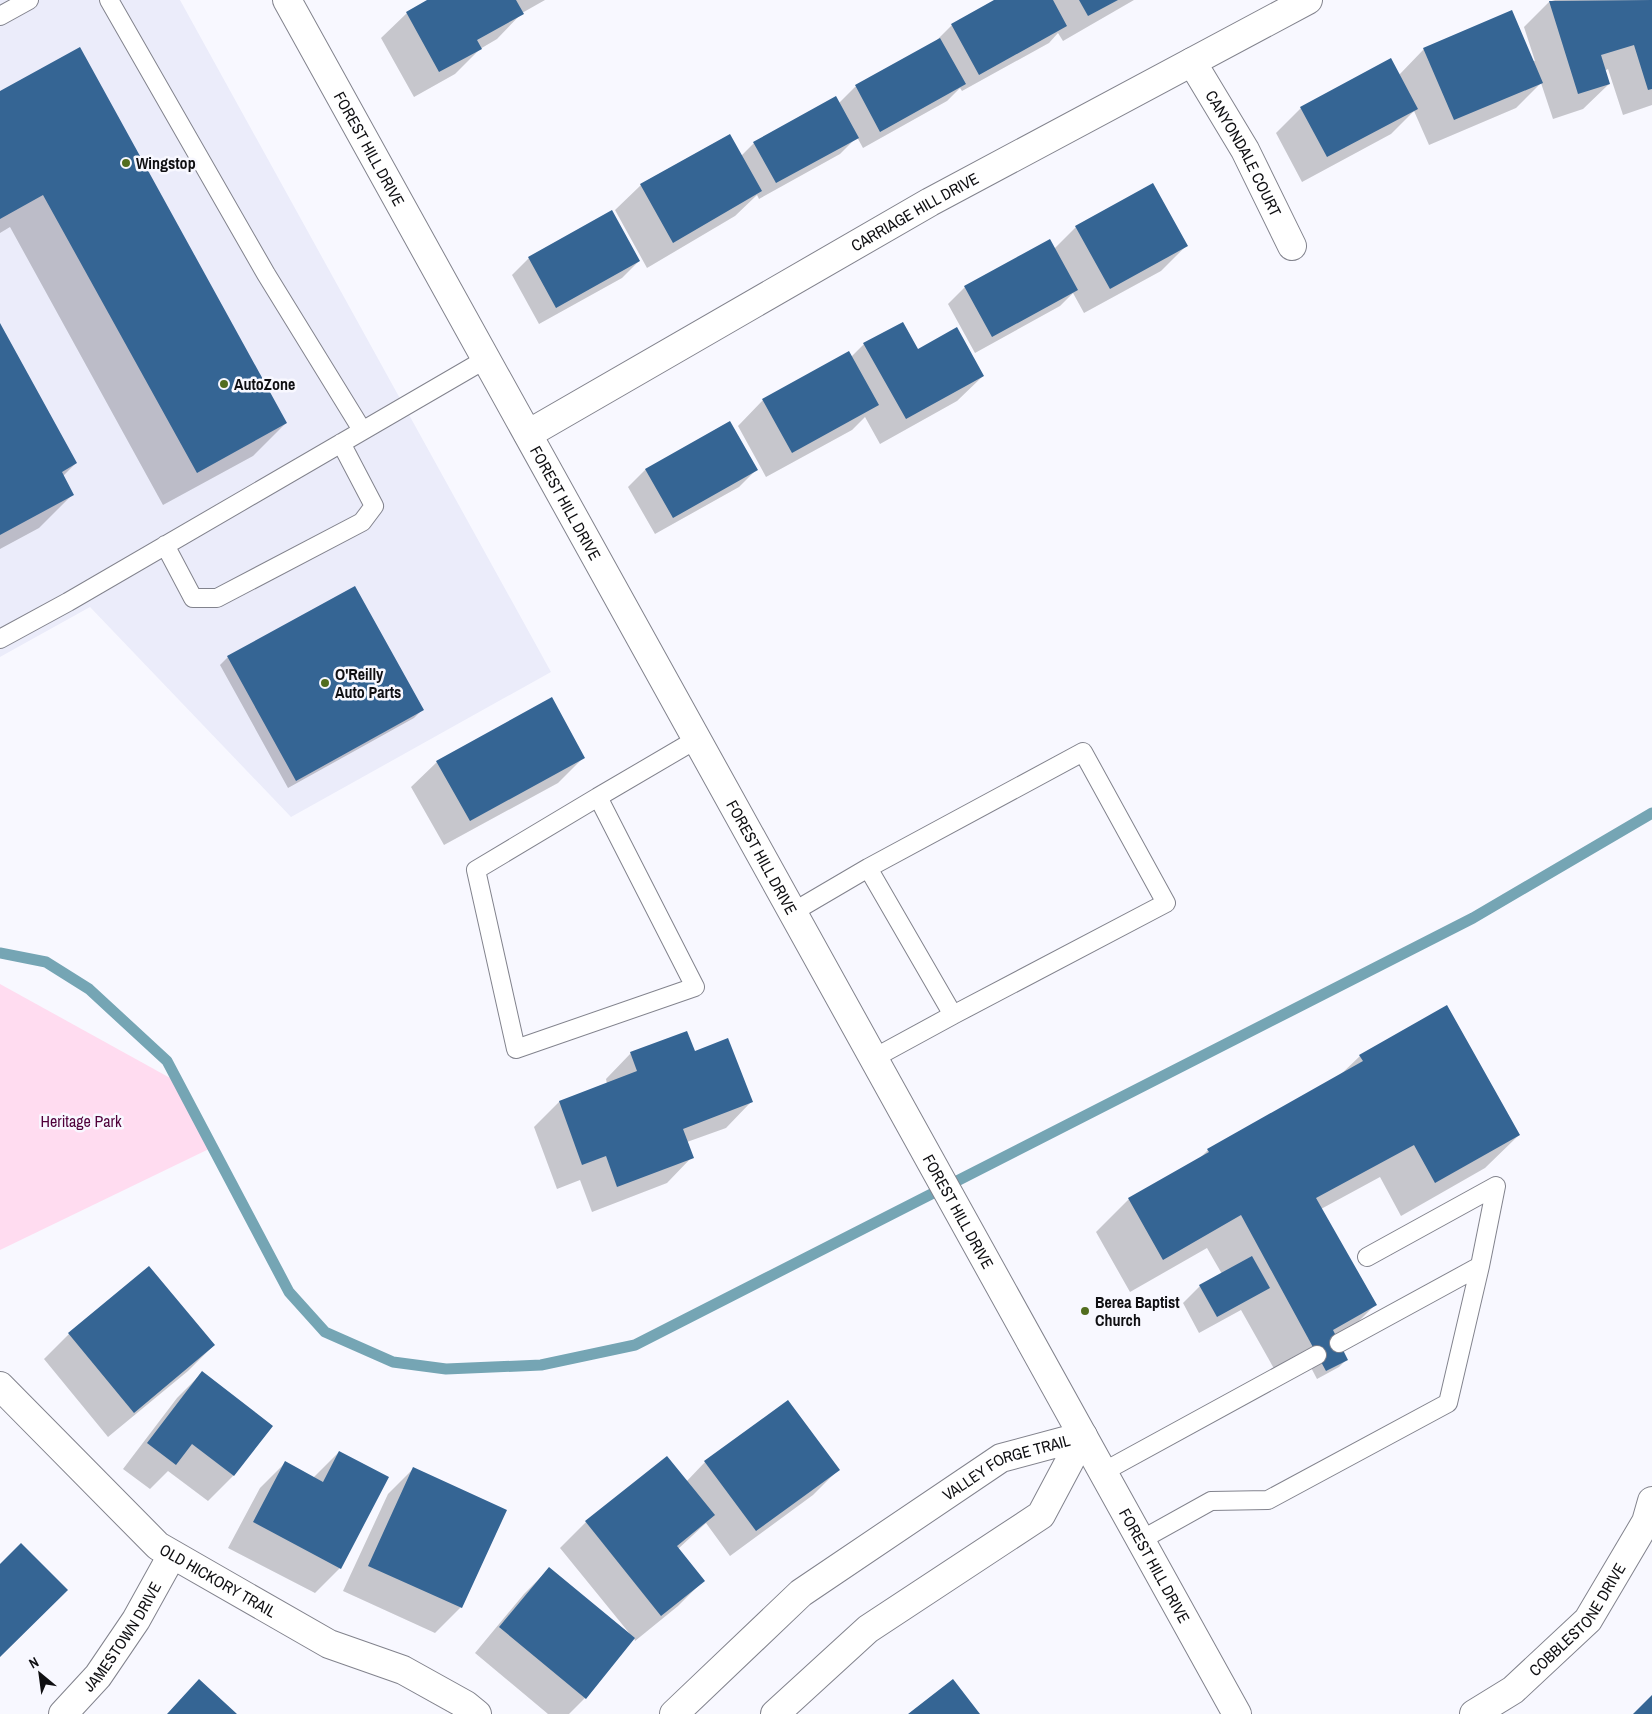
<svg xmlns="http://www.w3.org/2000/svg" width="1652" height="1714" viewBox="0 0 1652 1714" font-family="'Archivo Narrow',sans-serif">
<rect width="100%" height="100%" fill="#f8f8ff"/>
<!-- built -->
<path fill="#ebecfa" d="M0 0H180L551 672 291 817 90 607 0 657Z"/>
<!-- green -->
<path fill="#ffdcf0" d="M0 984 181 1084 211 1148 0 1250Z"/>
<!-- shadow -->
<path fill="#0003" d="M430 0H545L522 13 497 39 480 49 455 74 414 97 381 38 407 13Z
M997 0H1134L1063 41 1058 33 1049 43 962 91 960 88 947 101 863 148 857 137 840 154 759 199 757 195 735 216 647 268 615 210 641 185 741 156 754 143 838 104 855 87 935 42 952 25Z
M1555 0H1652V105L1623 115 1608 69 1604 71 1609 84 1583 109 1553 119 1541 83 1516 108 1429 145 1414 111 1391 134 1302 182 1276 133 1301 108 1399 75 1424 49 1535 61 1524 27 1549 2Z
M0 93 286 423 253 456 163 505 10 227 0 233Z
M612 212 639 261 622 278 539 324 512 275 529 258Z
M1076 227 1186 246 1161 271 1084 313 1073 293 1060 306 975 353 948 304 965 287 1054 249Z
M0 326 76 463 62 477 72 495 39 528 0 549Z
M864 344 917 351 983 376 957 401 880 444 865 417 852 430 766 477 738 426 763 400 851 357Z
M729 422 756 470 739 487 655 534 628 487 645 470Z
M228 657 422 710 414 718 288 788 220 665Z
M584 757 558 783 444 845 411 787 437 762Z
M631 1053H694L751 1102 726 1128 687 1142 692 1157 667 1183 592 1212 580 1180 557 1189 534 1127 559 1102 607 1084 606 1079Z
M1360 1056 1519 1135 1485 1168 1401 1216 1380 1177 1321 1209 1376 1304 1342 1338 1337 1341 1347 1359 1339 1367 1317 1379 1306 1358 1277 1374 1241 1310 1199 1333 1183 1303 1200 1286 1222 1274 1207 1248 1130 1292 1096 1232 1129 1199 1199 1159 1208 1150 1339 1076Z
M149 1268 214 1345 188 1371 108 1437 44 1359 69 1334Z
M202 1373 271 1426 233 1476 208 1501 168 1471 150 1489 123 1469 177 1398Z
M339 1452 340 1568 315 1593 228 1548 260 1488 285 1463 313 1478Z
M667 1458 686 1482 705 1462 838 1470 813 1495 730 1556 706 1523 678 1549 703 1581 678 1606 635 1641 634 1638 585 1698 569 1714H548L475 1653 524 1594 549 1569 630 1634 560 1548 586 1522Z
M413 1469 461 1607 435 1633 343 1591 388 1494Z"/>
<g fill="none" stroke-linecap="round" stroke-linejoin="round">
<!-- stream -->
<path stroke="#75a5b4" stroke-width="11" d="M0 953 46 962 89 989 167 1061 289 1292 325 1332 393 1362 446 1369 541 1365 635 1345 1473 918 1652 813"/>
</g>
<!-- building -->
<path fill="#356594" d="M427 0H516L524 14 477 40 482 49 439 72 406 12Z
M994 0H1053L1067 26 979 75 951 24Z
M1079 0H1118L1088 16Z
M1652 0V89L1648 90 1634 45 1601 55 1610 84 1578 94 1549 1Z
M1512 10 1543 83 1454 120 1423 48Z
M940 38 966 84 880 132 855 85Z
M80 47 287 423 197 473 43 195 0 219V91Z
M1391 58 1418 109 1327 157 1300 107Z
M836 96 859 138 776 183 753 142Z
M730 134 762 191 673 243 640 184Z
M1153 183 1188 246 1110 289 1075 226Z
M612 210 640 261 556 308 528 257Z
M1050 239 1078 290 992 337 964 286Z
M903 322 918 349 957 327 984 376 906 419 863 343Z
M0 323 77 463 62 472 74 495 0 535Z
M849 351 879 405 792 453 762 399Z
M730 421 758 470 673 518 645 469Z
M355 586 424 710 296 781 227 656Z
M552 697 585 758 470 821 436 761Z
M1447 1005 1520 1135 1435 1183 1414 1145 1316 1198 1377 1305 1333 1330 1348 1360 1326 1371 1241 1215 1163 1260 1128 1198 1209 1152 1207 1149 1363 1061 1359 1055Z
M687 1031 695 1051 728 1038 753 1102 683 1129 694 1158 617 1187 606 1156 582 1165 559 1101 637 1071 630 1052Z
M1252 1256 1270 1288 1217 1317 1199 1285Z
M149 1266 215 1345 134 1413 68 1333Z
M202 1371 273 1426 234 1476 192 1444 176 1465 147 1443Z
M788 1400 840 1470 756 1531 704 1461Z
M339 1451 389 1477 341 1569 253 1522 285 1461 323 1482Z
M667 1456 715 1515 677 1546 705 1581 661 1616 585 1521Z
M413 1467 507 1510 462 1608 368 1566Z
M21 1543 68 1590 0 1657V1564Z
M549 1567 635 1638 586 1699 499 1627Z
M199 1679 237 1714H167Z
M953 1679 980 1714H908Z
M1652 1695V1714H1633Z"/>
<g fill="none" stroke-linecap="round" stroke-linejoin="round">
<!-- service casing -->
<g stroke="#82838d" stroke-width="20">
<path id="service" d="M109 0 266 274 362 430
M0 16 29 0
M165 545 193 598H217L362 522 374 506 341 443
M0 639 68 602 486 359
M598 797 476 870 516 1049 695 987 598 797 697 739
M868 868 1083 752 1166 903 953 1015
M793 912 868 868 953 1015 874 1058
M1339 1343 1480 1266
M1103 1472 1317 1355
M1141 1540 1211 1501 1268 1500 1448 1403 1480 1266 1496 1186 1367 1257"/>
</g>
<!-- minor casing -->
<g stroke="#82838d" stroke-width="30">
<g id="minor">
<path id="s1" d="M1192 62 1245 150 1292 246"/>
<path id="s2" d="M528 434 930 202 1308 0"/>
<path id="s3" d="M0 1386 158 1546 329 1644 403 1670 466 1705 477 1714"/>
<path id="s4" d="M63 1714 98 1676 136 1620 172 1555"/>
<path id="s5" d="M1474 1714 1513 1690 1588 1620 1646 1522 1652 1501"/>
</g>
</g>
<!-- tertiary casing -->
<g stroke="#82838d" stroke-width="30">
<g id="tertiary">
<path id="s6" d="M674 1714 801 1593 1001 1458 1083 1436 1041 1515 868 1629 775 1714"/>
</g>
</g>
<!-- secondary casing -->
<g stroke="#82838d" stroke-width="30">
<g id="secondary">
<path id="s7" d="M287 0 1237 1714"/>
</g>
</g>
<!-- service -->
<use href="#service" stroke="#fff" stroke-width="18"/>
<!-- minor -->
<use href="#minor" stroke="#fff" stroke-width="28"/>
<!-- tertiary -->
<use href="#tertiary" stroke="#fff" stroke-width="28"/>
<!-- secondary -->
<use href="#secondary" stroke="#fff" stroke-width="28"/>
</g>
<!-- markers -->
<g fill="#526d1f" stroke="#f8f8ff" stroke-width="2">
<circle cx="126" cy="163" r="5"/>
<circle cx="224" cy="384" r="5"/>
<circle cx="325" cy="683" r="5"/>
<circle cx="1085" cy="1311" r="5"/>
</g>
<g text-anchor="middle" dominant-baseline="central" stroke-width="5" stroke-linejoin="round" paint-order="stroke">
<!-- street labels -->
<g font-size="16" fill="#0f0f12" stroke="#f8f8ff">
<text stroke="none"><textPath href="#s7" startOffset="170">FOREST HILL DRIVE</textPath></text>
<text stroke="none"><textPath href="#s1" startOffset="105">CANYONDALE COURT</textPath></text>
<text stroke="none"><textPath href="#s2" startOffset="446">CARRIAGE HILL DRIVE</textPath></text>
<text stroke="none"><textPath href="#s7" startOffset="575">FOREST HILL DRIVE</textPath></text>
<text stroke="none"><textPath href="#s7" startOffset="980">FOREST HILL DRIVE</textPath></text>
<text stroke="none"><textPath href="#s7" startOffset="1385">FOREST HILL DRIVE</textPath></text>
<text stroke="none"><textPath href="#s6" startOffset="418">VALLEY FORGE TRAIL</textPath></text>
<text stroke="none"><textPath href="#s7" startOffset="1790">FOREST HILL DRIVE</textPath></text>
<text stroke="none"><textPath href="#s3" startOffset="294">OLD HICKORY TRAIL</textPath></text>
<text stroke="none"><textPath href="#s5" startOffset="142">COBBLESTONE DRIVE</textPath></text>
<text stroke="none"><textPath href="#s4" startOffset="98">JAMESTOWN DRIVE</textPath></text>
</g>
<!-- poi labels -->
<g font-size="16" font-weight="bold" fill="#0f0f12" stroke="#f8f8ff" text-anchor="start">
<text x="136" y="163">Wingstop</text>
<text x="234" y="384">AutoZone</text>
<text x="335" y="674">O'Reilly<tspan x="335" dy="18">Auto Parts</tspan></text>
<text x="1095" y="1302">Berea Baptist<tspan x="1095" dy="18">Church</tspan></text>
</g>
<!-- park labels -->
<g font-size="16" fill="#4f003a" stroke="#f8f8ff">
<text x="81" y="1121">Heritage Park</text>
</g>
</g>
<!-- north arrow -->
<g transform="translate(40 1674) rotate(331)" stroke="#f8f8ff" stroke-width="4" paint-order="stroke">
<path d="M0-4L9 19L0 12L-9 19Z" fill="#0f0f12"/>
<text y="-8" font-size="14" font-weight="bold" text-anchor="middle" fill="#0f0f12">N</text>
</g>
</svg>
